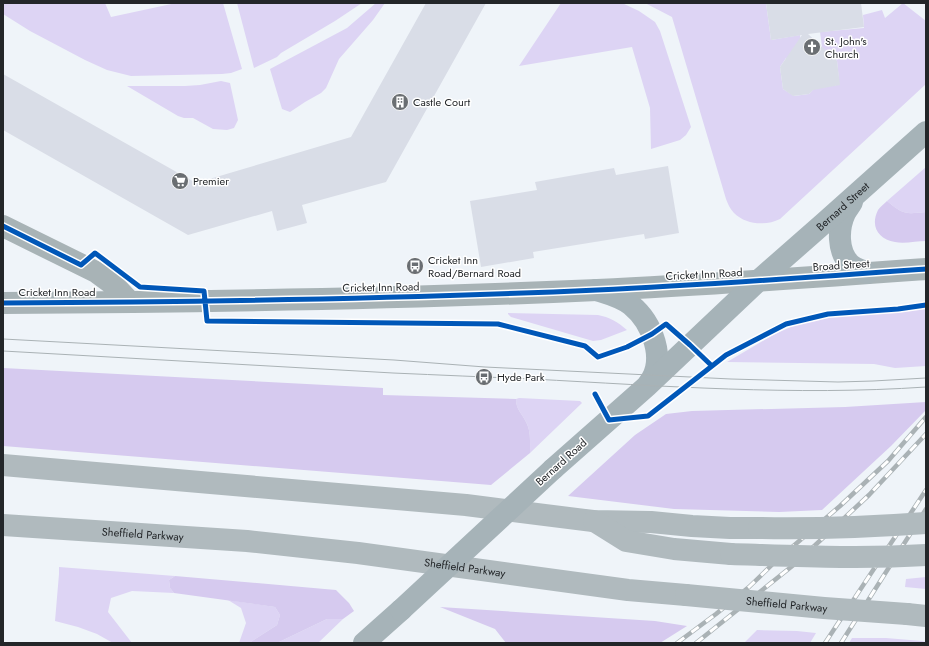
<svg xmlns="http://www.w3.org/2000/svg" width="929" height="646" viewBox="0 0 929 646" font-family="Jost,sans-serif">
<rect width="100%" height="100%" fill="#eff4f9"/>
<!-- green -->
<path fill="#ddd4f4" d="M3 3H105L111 17 176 3H223L242 69 231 73 222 74 131 76 107 70 85 60 30 31 3 14Z
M237 3H362L335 21 281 53 277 57 254 68Z
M376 3H385L373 20 339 59 326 88 321 93 305 102 290 112 282 109 270 69 347 28Z
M561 3H622L639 11 655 22 660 31 691 127 686 135 680 140 651 149 650 108 632 47 519 66Z
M645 3H766L771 40 800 35 803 56 786 58 780 67 783 89 794 96 809 94 816 86H835L839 80 837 61 823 54 820 32 864 28 863 15 882 10 885 18 903 3 926 21V84L780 219C766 226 746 225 734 213 730 209 728 204 726 199L672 17Z
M221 81 230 83 238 120 234 128 227 130 213 129 193 118H184L178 116 127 86H185L200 85Z
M926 167V212C905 214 904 215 887 201Z
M926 309V366L895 368 874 364 727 362 773 335 795 325 812 320 829 317Z
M508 313 598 315C609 317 618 322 627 330L601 340 593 341 511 317 508 314Z
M519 398 580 401 582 403 530 453C530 443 531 431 526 422 522 413 516 410 516 399Z
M59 567 175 576 169 580 170 588 174 593 132 591 111 598 108 612 132 643H113L97 634 78 627 55 621 59 574Z
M926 577V589L905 587 906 579Z
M228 600 275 607 280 615 277 625 249 643H239L246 623 241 608Z
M327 619H343L318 643H277Z
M757 630 797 631 816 633 810 643H744Z
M852 638H886L922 641 926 642V643H849Z"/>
<!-- forest -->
<path fill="#d6caef" d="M887 201C904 215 905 214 926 212V241C917 241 904 244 895 242 878 239 870 226 878 210 880 207 884 204 887 201Z
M3 368 383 388V395L516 399C516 410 522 413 526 422 531 431 530 442 530 453L491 485 3 446Z
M926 402V410L891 446 822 510 779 512 674 509 568 496 635 435 666 414 692 411 845 407Z
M175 576 336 590 349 603 354 611 343 619H327L277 643H249L277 625 280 615 275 607 174 593 170 588 169 580Z
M440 607 655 621 687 626 660 643H506L495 629Z"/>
<!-- building -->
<path fill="#d9dde7" d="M426 3H486L386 182 302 205 307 223 277 231 272 211 188 235 3 130V74L196 183 351 137Z
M766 3H861L864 27 808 34 837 61 840 85 813 90 809 94 793 96 783 89 780 67 802 35 771 40Z
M668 166 679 233 645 239 644 234 533 252 534 258 481 267 470 201 537 190 535 182 586 173 614 168 616 175Z"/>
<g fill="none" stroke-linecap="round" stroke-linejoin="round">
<!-- minor -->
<path stroke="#a8b3b6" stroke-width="22" d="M3 226 96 272 115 286 130 302
M3 303C201 302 399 299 597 290 707 285 816 277 926 269"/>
<!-- major -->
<g stroke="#a6b3b8" stroke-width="22">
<path d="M852 202C850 206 847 209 845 213 838 228 837 251 850 264 854 268 861 270 867 273"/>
<path d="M596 290C609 294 621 297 631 305 652 322 667 360 649 383"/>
<path id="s1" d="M553 469 647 386 758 281 824 223 926 132"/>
<path d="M364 643 401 610"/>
</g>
<!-- highway -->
<g stroke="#b0babe" stroke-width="22">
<path d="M3 465 466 505 593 521 651 522 692 526 730 528H759"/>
<path d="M594 521 626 541 674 549 731 554"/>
<path id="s2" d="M3 525 247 541 358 553 628 590 686 595"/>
<path d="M907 614 926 616"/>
</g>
<!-- tram -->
<path stroke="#aab2b5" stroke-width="1" d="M3 339 394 360 485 367 731 379 838 382 873 381 926 378
M3 351C133 358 263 366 393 373 439 375 485 377 532 379 663 386 794 396 926 387"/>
<!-- rail casing -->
<g stroke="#aab2b5" stroke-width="4.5">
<path id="rail" d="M677 643 716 614 749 587 777 560 840 506 888 461 926 417
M696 643 796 563 869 495 926 434
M825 643 926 490
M841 643 926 509"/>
</g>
<!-- rail -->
<use href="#rail" stroke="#fff" stroke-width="3" stroke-dasharray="9" stroke-linecap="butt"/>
<!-- major-bridge -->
<path stroke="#a6b3b8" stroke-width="22" d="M401 610 553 469"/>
<!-- highway-bridge -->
<g stroke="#b0babe" stroke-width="22">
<path d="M759 528C815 529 870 527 926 523"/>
<path d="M731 554C796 556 861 559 926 555"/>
<path id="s3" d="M686 595 824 608 907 614"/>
</g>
<!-- cycleway casing -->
<g stroke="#fff" stroke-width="8">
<path id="cycleway" d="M3 226 81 265 95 253 140 287 204 291 207 321 498 324 585 346 598 357 627 347 652 334 666 324 690 345 712 366 726 355 786 324 828 314 898 309 926 305
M3 303C201 302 399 299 597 290 707 285 816 277 926 269
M595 394 609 420 648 416 712 366"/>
</g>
<!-- cycleway -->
<use href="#cycleway" stroke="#0057b8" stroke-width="5"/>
</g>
<!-- icons -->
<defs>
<g id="church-disc" transform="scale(0.9)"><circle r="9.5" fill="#6a6e72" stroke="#fff"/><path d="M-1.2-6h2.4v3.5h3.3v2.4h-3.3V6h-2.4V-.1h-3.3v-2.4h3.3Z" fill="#fff"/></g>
<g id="building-disc" transform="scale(0.9)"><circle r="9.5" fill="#6a6e72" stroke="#fff"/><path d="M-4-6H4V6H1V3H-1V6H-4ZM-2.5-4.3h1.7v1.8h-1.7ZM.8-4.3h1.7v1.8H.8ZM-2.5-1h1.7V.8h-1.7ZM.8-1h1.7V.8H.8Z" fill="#fff"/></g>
<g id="supermarket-disc" transform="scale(0.9)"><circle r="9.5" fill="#6a6e72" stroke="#fff"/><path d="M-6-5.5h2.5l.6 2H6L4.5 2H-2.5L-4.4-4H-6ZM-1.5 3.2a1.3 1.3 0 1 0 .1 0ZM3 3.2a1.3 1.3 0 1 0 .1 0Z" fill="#fff"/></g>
<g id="bus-disc" transform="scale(0.9)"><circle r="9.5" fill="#6a6e72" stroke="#fff"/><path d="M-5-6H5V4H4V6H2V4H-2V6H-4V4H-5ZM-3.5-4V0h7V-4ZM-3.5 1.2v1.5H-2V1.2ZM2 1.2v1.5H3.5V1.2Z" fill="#fff"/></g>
</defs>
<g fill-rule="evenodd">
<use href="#church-disc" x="812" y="47"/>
<use href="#building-disc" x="400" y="102"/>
<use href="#supermarket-disc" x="180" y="181"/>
<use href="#bus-disc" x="415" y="266"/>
<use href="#bus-disc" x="484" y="377"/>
</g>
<g text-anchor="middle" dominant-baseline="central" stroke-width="3" stroke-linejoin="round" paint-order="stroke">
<!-- poi labels -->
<g font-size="11" fill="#232629" stroke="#fff" text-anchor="start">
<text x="825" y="41">St. John's<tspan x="825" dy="13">Church</tspan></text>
<text x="413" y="102">Castle Court</text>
<text x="193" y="181">Premier</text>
<text x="428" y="260">Cricket Inn<tspan x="428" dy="13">Road/Bernard Road</tspan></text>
<text x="497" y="377">Hyde Park</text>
</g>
<!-- street labels -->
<g font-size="11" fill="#232629" stroke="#fff">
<text stroke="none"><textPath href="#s1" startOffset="391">Bernard Street</textPath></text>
<text transform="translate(841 265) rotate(-4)">Broad Street</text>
<text transform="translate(704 274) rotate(-3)">Cricket Inn Road</text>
<text transform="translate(381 287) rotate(-1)">Cricket Inn Road</text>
<text x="57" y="292">Cricket Inn Road</text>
<text transform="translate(561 462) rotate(-42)">Bernard Road</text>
<text stroke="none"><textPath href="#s2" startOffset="140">Sheffield Parkway</textPath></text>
<text stroke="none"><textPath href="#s2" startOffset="464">Sheffield Parkway</textPath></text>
<text stroke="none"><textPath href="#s3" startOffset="101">Sheffield Parkway</textPath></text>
</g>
</g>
<!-- border -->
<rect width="929" height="646" fill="none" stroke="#232629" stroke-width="8"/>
</svg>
